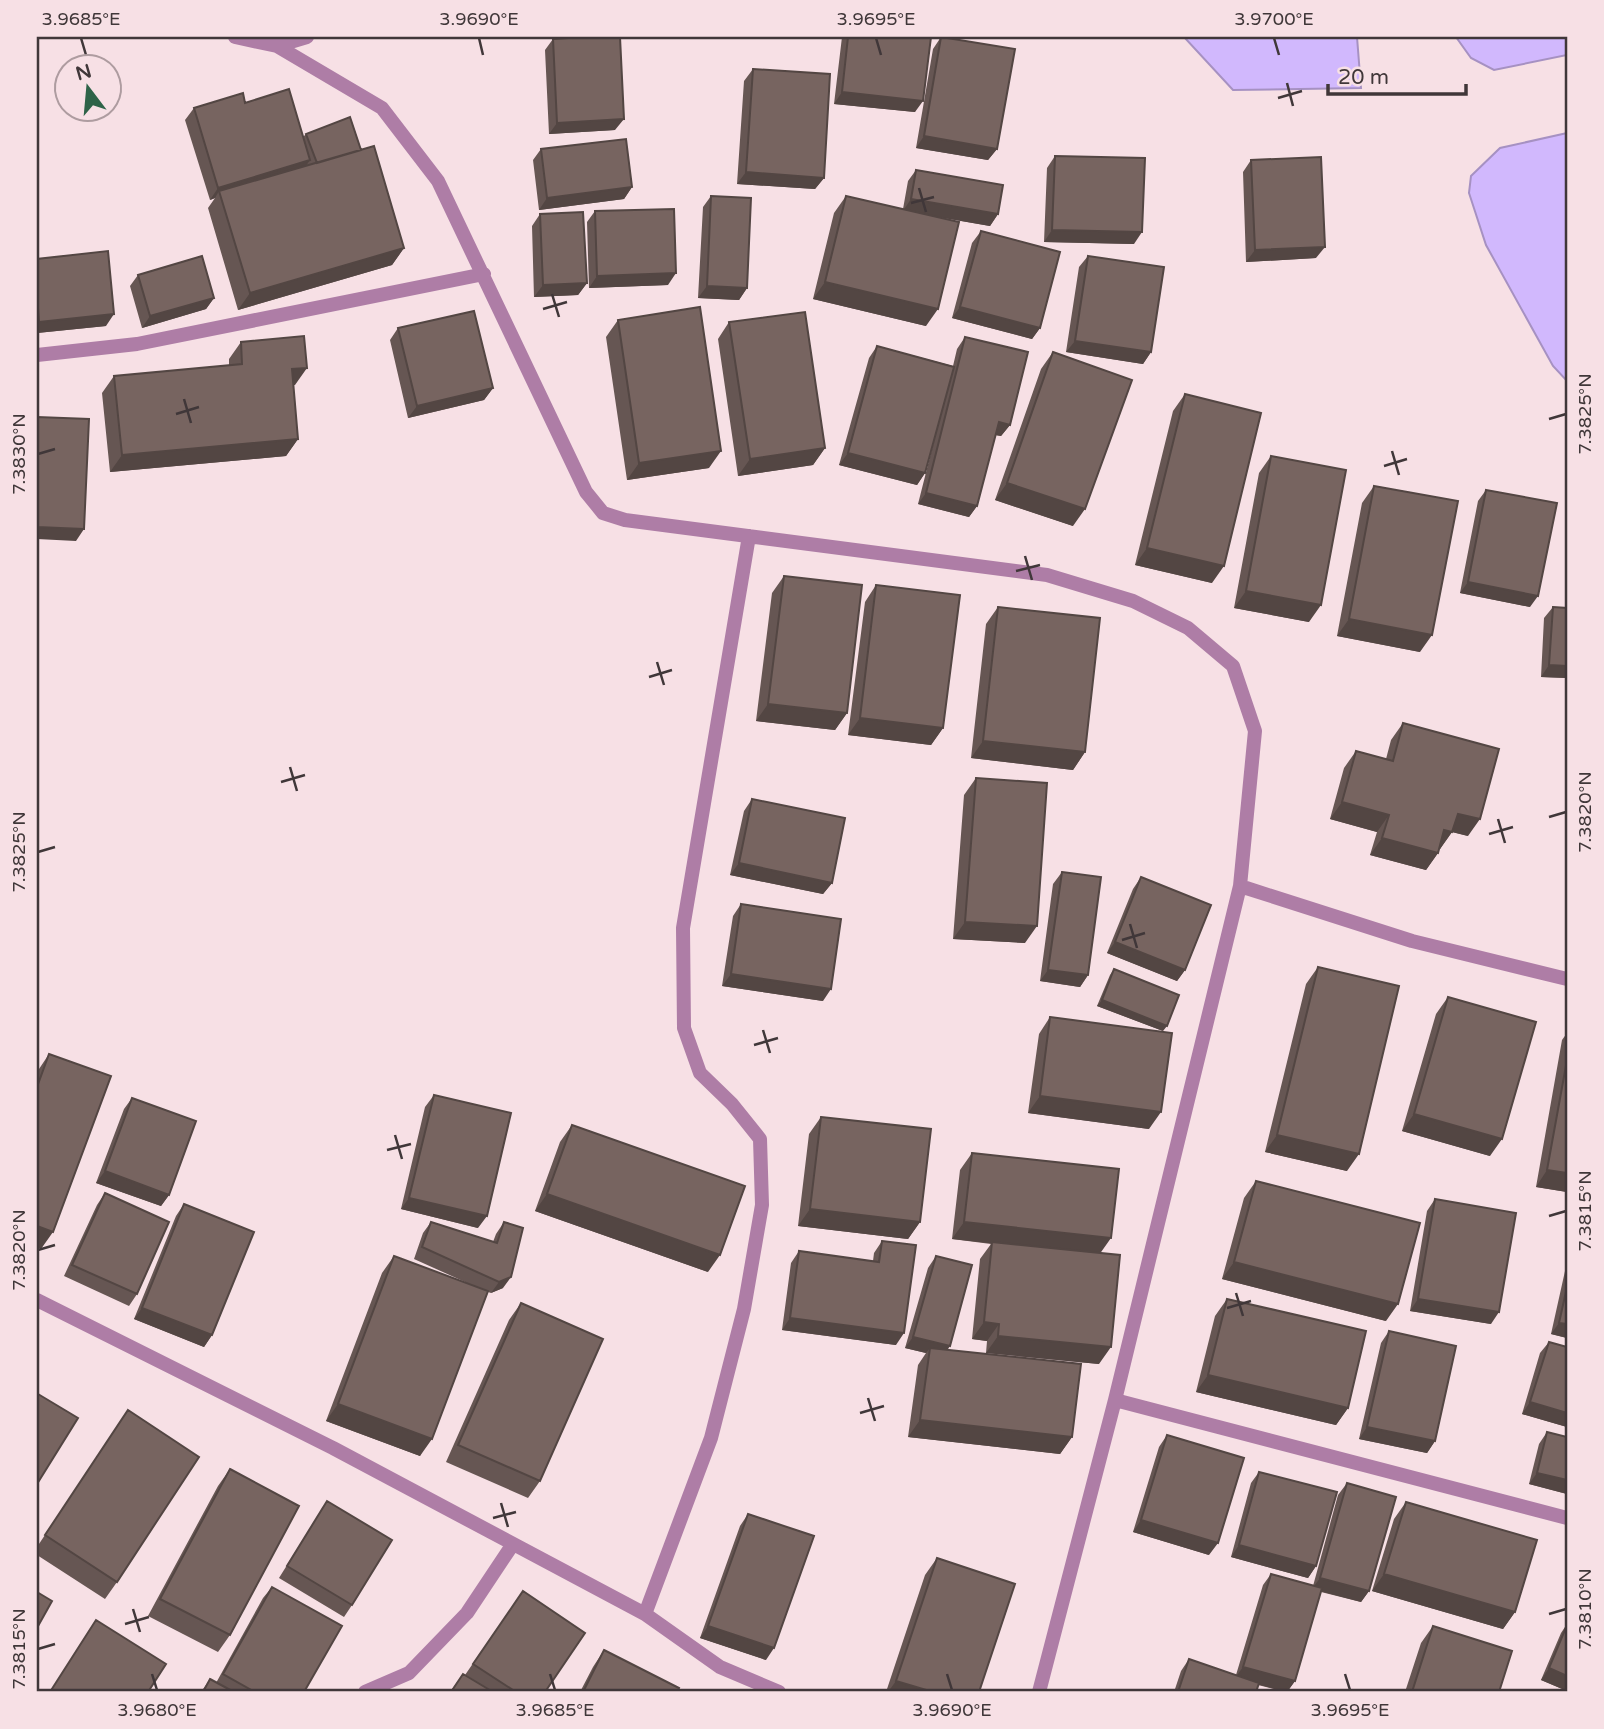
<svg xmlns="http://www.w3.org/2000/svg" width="1604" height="1729" viewBox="0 0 1604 1729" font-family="'Varela Round',sans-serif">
<rect width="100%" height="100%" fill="#f7e0e5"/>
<!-- water -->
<path fill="#d1b8fd" stroke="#a691c2" stroke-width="2" d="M1184 37H1357L1361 88 1233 90Z
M1456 37H1567V55L1494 70 1471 58Z
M1567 133V381L1553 366 1486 245 1469 193 1471 176 1500 148Z"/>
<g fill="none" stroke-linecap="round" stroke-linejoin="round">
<!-- minor -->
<path stroke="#ae7da6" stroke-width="14" d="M235 37 277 46 382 108 438 181 586 492 603 513 625 520 1047 575 1133 601 1188 628 1233 666 1255 731 1240 886 1115 1400 1039 1692
M277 46 307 37
M37 355 137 344 484 274
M1240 886 1412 941 1567 979
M37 1300 333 1448 645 1614 720 1667 779 1692
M1115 1400 1567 1518
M645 1614 711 1438 744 1309 762 1205 760 1139 732 1104 700 1073 684 1028 683 928 749 536
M365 1692 409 1673 467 1613 513 1544"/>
</g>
<!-- wall -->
<path fill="#665653" d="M842 37H931L915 112 834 104Z
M941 37 997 149 988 160 916 148 933 49Z
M553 39 615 130 549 134 545 50Z
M753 69 824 178 815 189 737 184 744 81Z
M245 103 303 137 306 134 361 150 404 248 392 265 238 310 208 208 215 198 210 200 185 120 194 108Z
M541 149 632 187 624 199 539 210 533 160Z
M1055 156 1134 244 1044 242 1047 168Z
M1251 160 1316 258 1246 262 1243 172Z
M916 170 998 214 990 226 933 216 926 326 813 299 834 213 846 196 903 209 908 181Z
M711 196 747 288 739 300 698 298 703 207Z
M595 211 668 285 589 288 587 222Z
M540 214 587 283 578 295 534 297 532 226Z
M981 231 1040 328 1032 339 952 318 972 243Z
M1088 256 1151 352 1143 364 1066 352 1079 267Z
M37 259 106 326 37 333Z
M138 275 214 298 206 309 142 328 130 286Z
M618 320 709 468 627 480 606 337Z
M729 322 825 448 813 465 738 476 718 339Z
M398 328 493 388 484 400 408 418 390 340Z
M965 337 1010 425 1001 436 995 435 977 506 969 517 918 504 935 437 925 473 917 485 839 465 869 358 877 346 953 366 957 349Z
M241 342 295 385H293L298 439 286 456 110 472 102 393 114 376 229 365V359Z
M1053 352 1073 526 995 500 1041 369Z
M1185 394 1212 583 1135 565 1173 411Z
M1271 456 1309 622 1234 608 1259 473Z
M1374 486 1420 652 1337 636 1362 503Z
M1486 490 1530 607 1460 593 1478 501Z
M784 576 847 713 835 730 756 721 772 593Z
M876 585 943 728 931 745 848 735 865 602Z
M998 607 1085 752 1073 770 971 758 986 624Z
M1553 607 1567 678 1541 677 1544 618Z
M1403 723 1468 836 1452 832 1440 849H1439L1438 853 1426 870 1370 855 1377 832 1330 819 1344 768 1356 751 1386 759 1391 740Z
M976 778 1025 943 953 939 964 795Z
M752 799 832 883 823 894 730 875 744 811Z
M1062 872 1088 975 1080 987 1040 981 1053 884Z
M1141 877 1185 970 1177 981 1107 953 1133 889Z
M741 904 823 1001 722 986 733 916Z
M1318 967 1347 1171 1265 1152 1306 984Z
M1114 969 1163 1031 1097 1006 1110 975Z
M1448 997 1490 1156 1402 1131 1436 1014Z
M1050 1017 1149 1129 1028 1113 1039 1034Z
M1567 1033V1192L1536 1187 1562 1040Z
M49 1054 41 1249 37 1247V1072Z
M434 1095 478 1228 401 1209 425 1107Z
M132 1098 169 1195 161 1206 96 1183 124 1109Z
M821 1117 920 1222 908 1239 798 1226 809 1134Z
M572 1125 708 1272 535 1211 560 1142Z
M972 1153 1101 1253 1099 1364 986 1353 987 1341 972 1339 980 1259 991 1244 952 1239 960 1170Z
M1256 1181 1386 1321 1222 1279 1244 1198Z
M105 1193 137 1294 129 1306 64 1276 97 1205Z
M1435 1199 1491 1324 1410 1311 1427 1211Z
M184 1204 212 1335 204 1347 134 1319 176 1216Z
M431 1222 493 1242 496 1234 504 1222 503 1288 491 1293 488 1292 420 1456 326 1421 382 1273 394 1256 474 1286 414 1259 423 1233Z
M882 1241 896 1345 782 1330 791 1263 799 1251 873 1261 874 1253Z
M936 1256 948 1350 1072 1437 1060 1454 908 1437 918 1365 926 1353 905 1348 928 1268Z
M1567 1262V1338L1551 1334Z
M1227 1299 1348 1408 1336 1425 1196 1392 1215 1316Z
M521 1303 540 1481 528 1498 446 1462 509 1320Z
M1389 1331 1435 1441 1427 1453 1359 1439 1381 1343Z
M1549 1342 1567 1427 1522 1414 1540 1353Z
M128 1410 117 1582 105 1599 37 1555V1547Z
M1547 1432 1567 1437V1494L1529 1484 1539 1444Z
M1167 1435 1209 1555 1133 1532 1159 1447Z
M230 1469V1635L218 1652 148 1616 218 1486Z
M1259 1472 1316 1566 1308 1578 1231 1557 1251 1483Z
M1347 1483 1369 1591 1361 1602 1321 1592 1295 1681 1287 1692 1258 1685 1256 1692H1174L1181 1671 1189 1659 1236 1675 1263 1585 1271 1574 1313 1586 1338 1495Z
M327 1501 352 1605 344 1617 279 1578Z
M1406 1502 1515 1612 1503 1629 1372 1591 1394 1519Z
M748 1514 766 1660 700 1638 740 1526Z
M937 1558 979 1692H886L925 1575Z
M272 1587 304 1692H201L210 1679 216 1683 263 1598Z
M523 1591 545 1692H450L463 1674 465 1675Z
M1567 1624V1691L1541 1680 1561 1633Z
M1433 1626 1499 1692H1405L1421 1643Z
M604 1650 677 1692H580L593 1667Z"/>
<!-- shaded-wall -->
<path fill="#534643" d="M842 92 923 101 915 112 834 104Z
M624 119 615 130 549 134 557 123Z
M924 136 997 149 988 160 916 148Z
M310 160 302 172 219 191 215 198 210 200 218 188Z
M746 172 824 178 815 189 737 184Z
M632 187 624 199 539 210 547 198Z
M911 199 998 214 990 226 903 211Z
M1052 230 1142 232 1134 244 1044 242Z
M1325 247 1316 258 1246 262 1255 250Z
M404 248 392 265 238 310 250 293Z
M676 273 668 285 589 288 597 276Z
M825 282 938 309 926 326 813 299Z
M587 283 578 295 534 297 543 285Z
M707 286 747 288 739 300 698 298Z
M214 298 206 309 142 328 150 316Z
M960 307 1040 328 1032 339 952 318Z
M114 314 106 326 37 333V326L39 322Z
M1075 341 1151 352 1143 364 1066 352Z
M307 368 295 385 280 386 292 369Z
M493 388 484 400 408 418 417 406Z
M999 422 1010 425 1001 436 990 434Z
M298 439 286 456 110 472 122 455Z
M825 448 813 465 738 476 750 459Z
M721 451 709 468 627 480 639 463Z
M848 453 925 473 917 485 839 465Z
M1007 483 1085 509 1073 526 995 500Z
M926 493 977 506 969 517 918 504Z
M37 527 84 529 76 541 37 539Z
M1147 548 1224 566 1212 583 1135 565Z
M1468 582 1538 596 1530 607 1460 593Z
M1246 591 1321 605 1309 622 1234 608Z
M1349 619 1432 635 1420 652 1337 636Z
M1549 665 1567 666V678L1541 677Z
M768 704 847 713 835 730 756 721Z
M860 718 943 728 931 745 848 735Z
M983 741 1085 752 1073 770 971 758Z
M1342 802 1389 815 1377 832 1330 819Z
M1458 814 1480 819 1468 836 1452 832 1440 849 1432 847 1444 830Z
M1382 838 1438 853 1426 870 1370 855Z
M739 863 832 883 823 894 730 875Z
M965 922 1037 926 1025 943 953 939Z
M1115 942 1185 970 1177 981 1107 953Z
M1048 970 1088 975 1080 987 1040 981Z
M731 974 831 989 823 1001 722 986Z
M1102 1000 1167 1026 1163 1031 1097 1006Z
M1040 1096 1161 1112 1149 1129 1028 1113Z
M1414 1114 1502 1139 1490 1156 1402 1131Z
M1277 1135 1359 1154 1347 1171 1265 1152Z
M1547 1170 1567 1173V1192L1536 1187Z
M105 1171 169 1195 161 1206 96 1183Z
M547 1194 720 1255 708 1272 535 1211Z
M409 1198 487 1216 478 1228 401 1209Z
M810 1209 920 1222 908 1239 798 1226Z
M964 1222 1111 1238 1099 1255 952 1239Z
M37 1226 53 1232 41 1249 37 1247Z
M1234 1262 1398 1304 1386 1321 1222 1279Z
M511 1277 503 1288 491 1293 499 1282Z
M1418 1299 1499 1312 1491 1324 1410 1311Z
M142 1308 212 1335 204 1347 134 1319Z
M790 1318 904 1333 896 1345 782 1330Z
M984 1322 999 1324 987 1341 972 1339Z
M1559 1323 1567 1324V1338L1551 1334Z
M998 1336 1111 1347 1099 1364 986 1353Z
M913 1337 950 1346 942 1358 930 1348 926 1353 905 1348Z
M1208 1375 1348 1408 1336 1425 1196 1392Z
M1530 1402 1567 1413V1427L1522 1414Z
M338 1404 432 1439 420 1456 326 1421Z
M920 1420 1072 1437 1060 1454 908 1437Z
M1367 1427 1435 1441 1427 1453 1359 1439Z
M1537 1473 1567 1480V1494L1529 1484Z
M1141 1520 1218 1543 1209 1555 1133 1532Z
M1239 1545 1316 1566 1308 1578 1231 1557Z
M1384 1574 1515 1612 1503 1629 1372 1591Z
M1320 1578 1369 1591 1361 1602 1312 1589Z
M708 1626 774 1648 766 1660 700 1638Z
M1243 1667 1295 1681 1287 1692H1285L1235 1678Z
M1549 1668 1567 1676V1691L1541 1680Z
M896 1681 933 1692H888Z"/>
<!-- building -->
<path fill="#776460" stroke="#534643" stroke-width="2" d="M583 37H620L624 119 557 123 553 39Z
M848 37H931L923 101 842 92Z
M941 37 1015 49 997 149 924 136Z
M753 69 830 74 824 178 746 172Z
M289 89 310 160 218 188 194 108 243 93 245 103Z
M350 117 361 150 317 163 306 134Z
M626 139 632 187 547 198 541 149Z
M374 146 404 248 250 293 219 191Z
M1055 156 1145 158 1142 232 1052 230Z
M1321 157 1325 247 1255 250 1251 160Z
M916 170 1003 185 998 214 911 199Z
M711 196 751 198 747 288 707 286Z
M846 196 959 222 938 309 825 282Z
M674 209 676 273 597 276 595 211Z
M583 212 587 283 543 285 540 214Z
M981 231 1060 252 1040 328 960 307Z
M108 251 114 314 39 322 37 295V259Z
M202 256 214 298 150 316 138 275Z
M1088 256 1164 267 1151 352 1075 341Z
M700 307 721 451 639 463 618 320Z
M474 311 493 388 417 406 398 328Z
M805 312 825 448 750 459 729 322Z
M304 336 307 368 292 369 298 439 122 455 114 376 242 364 241 342Z
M965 337 1028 352 1010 425 999 422 977 506 926 493Z
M877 346 954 367 925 473 848 453Z
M1053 352 1132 380 1085 509 1007 483Z
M1185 394 1261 413 1224 566 1147 548Z
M37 417 89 419 84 529 37 527Z
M1271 456 1346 470 1321 605 1246 591Z
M1374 486 1458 501 1432 635 1349 619Z
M1486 490 1557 503 1538 596 1468 582Z
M784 576 862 585 847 713 768 704Z
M876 585 960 595 943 728 860 718Z
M998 607 1100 618 1085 752 983 741Z
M1553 607 1567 608V666L1549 665Z
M1403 723 1499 749 1480 819 1458 814 1452 832 1444 830 1438 853 1382 838 1389 815 1342 802 1356 751 1393 761Z
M976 778 1047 783 1037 926 965 922Z
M752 799 845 818 832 883 739 863Z
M1062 872 1101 877 1088 975 1048 970Z
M1141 877 1211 905 1185 970 1115 942Z
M741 904 841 919 831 989 731 974Z
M1318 967 1399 986 1359 1154 1277 1135Z
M1114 969 1179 995 1167 1026 1102 1000Z
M1448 997 1536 1022 1502 1139 1414 1114Z
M1050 1017 1172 1033 1161 1112 1040 1096Z
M49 1054 111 1076 53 1232 37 1226V1087Z
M1567 1060V1173L1547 1170Z
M434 1095 511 1113 487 1216 409 1198Z
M132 1098 196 1121 169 1195 105 1171Z
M821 1117 931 1129 920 1222 810 1209Z
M572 1125 745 1186 720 1255 547 1194Z
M972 1153 1119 1169 1111 1238 964 1222Z
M1256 1181 1420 1223 1398 1304 1234 1262Z
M105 1193 169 1222 137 1294 72 1265Z
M1435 1199 1516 1213 1499 1312 1418 1299Z
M184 1204 254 1232 212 1335 142 1308Z
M431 1222 497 1243 504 1222 523 1228 511 1277 499 1282 422 1247Z
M882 1241 916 1245 904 1333 790 1318 799 1251 879 1262Z
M992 1242 1120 1255 1111 1347 998 1336 999 1324 984 1322Z
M394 1256 488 1291 432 1439 338 1404Z
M936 1256 972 1265 950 1346 913 1337Z
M1567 1287V1324L1559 1323Z
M1227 1299 1366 1331 1348 1408 1208 1375Z
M521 1303 603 1339 540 1481 458 1445Z
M1389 1331 1456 1346 1435 1441 1367 1427Z
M1549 1342 1567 1347V1413L1530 1402Z
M930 1348 1081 1364 1072 1437 920 1420Z
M38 1394 78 1418 37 1484V1396Z
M128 1410 199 1457 117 1582 45 1535Z
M1547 1432 1567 1437V1480L1537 1473Z
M1167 1435 1244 1458 1218 1543 1141 1520Z
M230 1469 299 1506 230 1635 160 1599Z
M1259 1472 1337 1492 1316 1566 1239 1545Z
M1347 1483 1396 1497 1369 1591 1320 1578Z
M327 1501 392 1540 352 1605 287 1566Z
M1406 1502 1537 1540 1515 1612 1384 1574Z
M748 1514 814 1536 774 1648 708 1626Z
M937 1558 1015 1584 979 1692H933L896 1681Z
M1271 1574 1322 1588 1295 1681 1243 1667Z
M272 1587 342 1626 304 1692H255L223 1674Z
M523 1591 585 1633 545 1692H516L473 1664Z
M37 1592 52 1601 37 1628Z
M96 1620 166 1664 148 1692H50Z
M1567 1625V1676L1549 1668Z
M1433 1626 1512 1651 1499 1692H1412Z
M604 1650 679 1688 677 1692H583Z
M1189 1659 1259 1683 1256 1692H1178Z
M463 1674 493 1692H451Z
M210 1679 234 1692H203Z"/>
<!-- ticks -->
<path fill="none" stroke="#403739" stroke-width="2.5" d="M81 38 86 55M479 38 483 55M876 38 881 55M1274 38 1279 55M1287 83 1293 106M1278 98 1302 91M919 188 926 212M911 203 934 197M552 294 559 317M543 309 567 302M184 399 191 423M176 414 199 407M1549 419 1566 414M1392 451 1399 475M38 454 55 449M1384 466 1407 459M1025 556 1032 580M1016 571 1040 565M657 662 664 685M649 677 672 670M290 767 297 791M281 782 305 775M1549 817 1566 812M1498 819 1505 843M1489 834 1513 827M38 852 55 847M1130 924 1137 948M1122 940 1145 933M763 1030 770 1053M754 1045 778 1038M395 1135 402 1159M387 1150 411 1144M1549 1216 1566 1211M38 1250 55 1245M1236 1293 1243 1316M1227 1308 1251 1301M868 1398 875 1421M860 1413 884 1406M501 1503 508 1527M493 1518 516 1512M133 1609 140 1632M1549 1614 1566 1609M125 1624 149 1617M38 1649 55 1644M152 1674 157 1690M550 1674 555 1690M947 1674 952 1690M1345 1674 1350 1690"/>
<!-- border -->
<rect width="1604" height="1729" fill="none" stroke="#f7e0e5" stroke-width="77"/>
<!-- north arrow -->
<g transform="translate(88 88) rotate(344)"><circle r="33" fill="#f7e0e5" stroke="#ae9ca0" stroke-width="2"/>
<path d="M0-5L12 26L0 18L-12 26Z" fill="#2e6348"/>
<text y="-10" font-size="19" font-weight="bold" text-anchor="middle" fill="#403739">N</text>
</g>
<!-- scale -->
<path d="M1328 84v10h138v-10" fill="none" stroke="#403739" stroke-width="3.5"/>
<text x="1338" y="84" font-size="21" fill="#403739" stroke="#f7e0e5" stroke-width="5" paint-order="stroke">20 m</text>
<rect x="38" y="38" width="1528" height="1652" fill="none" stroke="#403739" stroke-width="2.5"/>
<g font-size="18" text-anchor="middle" fill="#403739">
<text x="81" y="25">3.9685°E</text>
<text x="479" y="25">3.9690°E</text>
<text x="876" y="25">3.9695°E</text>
<text x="1274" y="25">3.9700°E</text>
<text transform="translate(1585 414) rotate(-90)" y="6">7.3825°N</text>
<text transform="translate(19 454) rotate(-90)" y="6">7.3830°N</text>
<text transform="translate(1585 812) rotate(-90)" y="6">7.3820°N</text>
<text transform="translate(19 852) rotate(-90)" y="6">7.3825°N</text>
<text transform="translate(1585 1211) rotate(-90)" y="6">7.3815°N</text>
<text transform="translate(19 1250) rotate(-90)" y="6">7.3820°N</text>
<text transform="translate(1585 1609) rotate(-90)" y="6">7.3810°N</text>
<text transform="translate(19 1649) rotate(-90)" y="6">7.3815°N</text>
<text x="157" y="1716">3.9680°E</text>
<text x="555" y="1716">3.9685°E</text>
<text x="952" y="1716">3.9690°E</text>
<text x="1350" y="1716">3.9695°E</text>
</g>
</svg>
